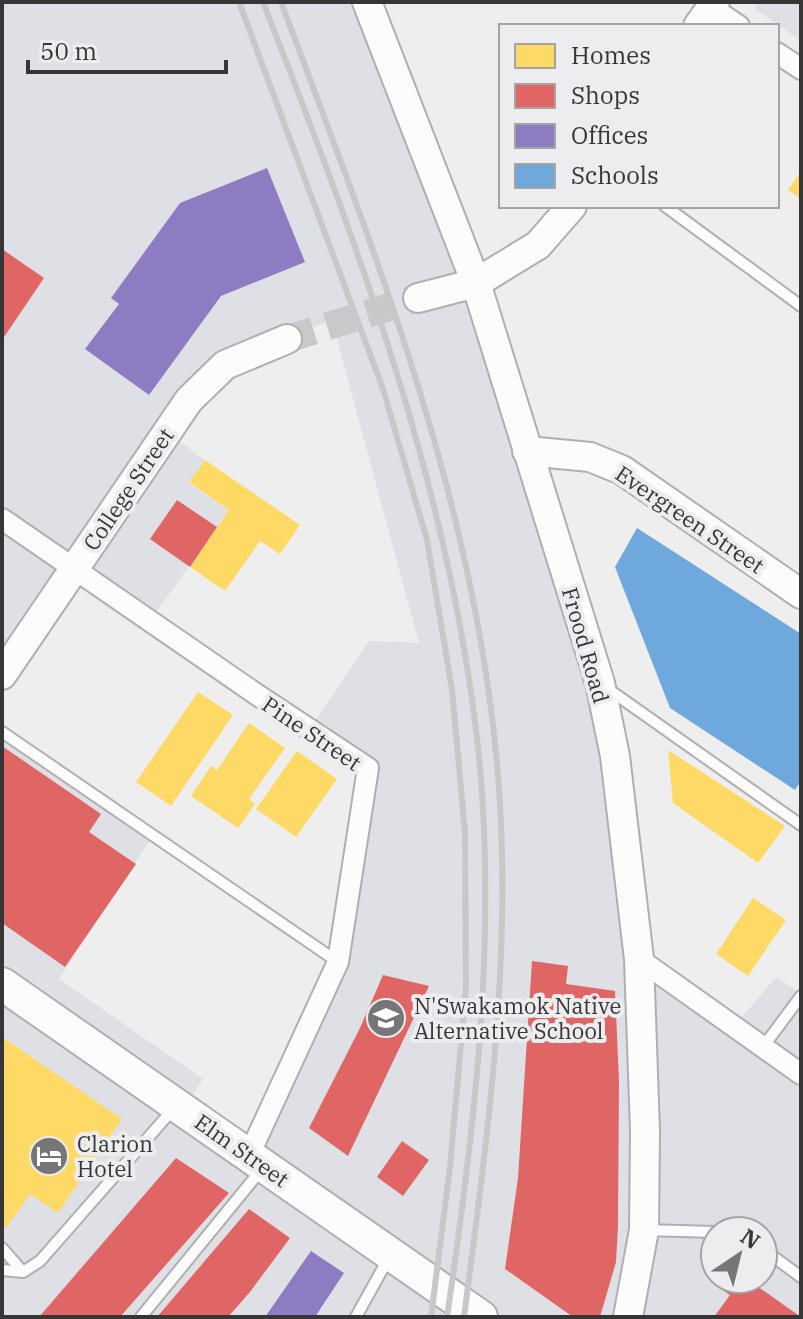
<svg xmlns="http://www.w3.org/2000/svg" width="803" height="1319" viewBox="0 0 803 1319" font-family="'IBM Plex Serif',serif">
<rect width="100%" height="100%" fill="#eee"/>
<!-- built -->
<path fill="#dfe0e5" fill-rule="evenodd" d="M2 2H364L471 279 593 684 633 960 801 1077V1317H2V736L151 838 59 979 203 1079 182 1111 254 1155 342 960 371 766 311 727 369 641 419 643 332 321 287 335 224 362 165 431 205 460 189 483 229 510 152 618 72 564 2 668ZM715 1231H763V1279H715Z
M759 2H801V41L755 9Z
M776 977 801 993V1071L737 1023Z"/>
<!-- homes -->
<path fill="#ffd966" d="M801 171V199L788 190Z
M205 460 300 525 280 554 260 541 225 591 190 567 229 510 189 482Z
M198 692 233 715 171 806 136 782Z
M249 723 285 748 249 799 255 804 238 828 191 796 211 766 217 770Z
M668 750 785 826 758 863 673 803Z
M297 751 337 779 296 837 256 809Z
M753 898 786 920 748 976 716 954Z
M2 1037 122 1119 58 1213 30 1194 6 1228 2 1225Z"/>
<!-- shops -->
<path fill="#e06666" d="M2 249 44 278 2 340Z
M177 500 217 527 190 567 150 539Z
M2 746 101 814 89 832 136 864 65 967 2 923Z
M532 961 568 966 566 984 615 991 619 1080 618 1226 616 1262 600 1317H573L505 1269 518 1178Z
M383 975 429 986 348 1156 309 1128 360 1028Z
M402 1141 429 1160 403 1196 377 1177Z
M176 1158 229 1193 120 1317H39Z
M249 1209 290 1238 250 1292 228 1317H157Z
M724 1279H747L801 1317H714L730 1295 718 1287Z"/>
<!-- offices -->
<path fill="#8e7cc3" d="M267 168 305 262 221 296 149 395 85 349 119 304 111 298 180 203Z
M311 1251 344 1273 315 1317H265Z"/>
<!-- schools -->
<path fill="#6fa8dc" d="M637 528 801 634V781L795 790 670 708 615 567Z"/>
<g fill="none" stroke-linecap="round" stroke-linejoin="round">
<!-- secondary-tunnel -->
<path stroke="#c9c9c9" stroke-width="28" stroke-dasharray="28 14" stroke-linecap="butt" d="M287 339 418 298"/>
<!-- lane casing -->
<g stroke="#afafaf" stroke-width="14">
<path id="lane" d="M665 206 801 306
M608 689 801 825
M2 732 338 962
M763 1047 801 996
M645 1230 715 1232
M2 1248 23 1272
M763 1249 801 1277
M2 1270 23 1272 40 1261 175 1107
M141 1317 261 1170
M356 1317 388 1259"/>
</g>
<!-- street casing -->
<g stroke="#afafaf" stroke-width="24">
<path id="street" d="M711 7 739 26
M777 53 801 69
M2 519 256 694 368 768 338 962 249 1155
M639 959 801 1074"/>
</g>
<!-- secondary casing -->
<g stroke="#afafaf" stroke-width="32">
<path id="secondary" d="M367 2 476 283 600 683 615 756 639 959 645 1131 644 1230 628 1317
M698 26 715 2
M418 298 476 283 538 245 572 206
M527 451 590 457 622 470 801 594
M2 675 189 400 225 365 287 339"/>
</g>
<!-- primary casing -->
<g stroke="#afafaf" stroke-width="36">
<path id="primary" d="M2 984 481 1317"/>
</g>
<!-- lane -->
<use href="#lane" stroke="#fcfcfc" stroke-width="10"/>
<!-- street -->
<use href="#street" stroke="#fcfcfc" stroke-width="20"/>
<!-- secondary -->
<use href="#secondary" stroke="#fcfcfc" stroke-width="28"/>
<!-- primary -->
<use href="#primary" stroke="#fcfcfc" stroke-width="32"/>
<!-- rail -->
<path stroke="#c8c8c8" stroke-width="6" d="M239 2 383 389 427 540 452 689 465 832 466 988 450 1167 431 1317
M263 2C358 245 452 495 479 756 497 942 474 1133 447 1317
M281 2C375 253 477 507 498 776 513 956 487 1139 464 1317"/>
</g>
<!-- icons -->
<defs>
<g id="school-disc" transform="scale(2)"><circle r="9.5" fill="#767677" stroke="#ededef"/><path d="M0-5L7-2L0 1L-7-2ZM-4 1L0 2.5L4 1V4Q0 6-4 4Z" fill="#fff"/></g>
<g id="hotel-disc" transform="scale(2)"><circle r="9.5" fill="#767677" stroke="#ededef"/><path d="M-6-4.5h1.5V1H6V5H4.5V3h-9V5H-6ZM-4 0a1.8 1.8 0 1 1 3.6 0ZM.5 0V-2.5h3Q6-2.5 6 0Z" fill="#fff"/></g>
</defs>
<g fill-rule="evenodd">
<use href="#school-disc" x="386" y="1018"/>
<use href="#hotel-disc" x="49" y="1156"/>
</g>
<g text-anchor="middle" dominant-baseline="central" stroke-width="8" stroke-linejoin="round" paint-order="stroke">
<!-- street labels -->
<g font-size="22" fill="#363637" stroke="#ededef">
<text transform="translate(128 489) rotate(-56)">College Street</text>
<text transform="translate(690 519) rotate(34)">Evergreen Street</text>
<text transform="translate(586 645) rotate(74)">Frood Road</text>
<text transform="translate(312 733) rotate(34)">Pine Street</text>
<text transform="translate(242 1150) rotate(35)">Elm Street</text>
</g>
<!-- poi labels -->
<g font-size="22" fill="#363637" stroke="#ededef" text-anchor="start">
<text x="414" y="1005">N'Swakamok Native<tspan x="414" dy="25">Alternative School</tspan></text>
<text x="77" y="1143">Clarion<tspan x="77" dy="25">Hotel</tspan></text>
</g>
</g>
<!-- border -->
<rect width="803" height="1319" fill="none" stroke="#363637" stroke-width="8"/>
<!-- legend -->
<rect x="499" y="24" width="280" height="184" fill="#ededef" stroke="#a4a4a5" stroke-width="2"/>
<rect x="515" y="44" width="40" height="24" fill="#ffd966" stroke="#a4a4a5" stroke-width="2"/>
<text x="571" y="64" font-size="24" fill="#363637">Homes</text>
<rect x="515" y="84" width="40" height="24" fill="#e06666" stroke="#a4a4a5" stroke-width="2"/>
<text x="571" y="104" font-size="24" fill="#363637">Shops</text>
<rect x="515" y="124" width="40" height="24" fill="#8e7cc3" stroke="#a4a4a5" stroke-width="2"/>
<text x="571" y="144" font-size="24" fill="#363637">Offices</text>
<rect x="515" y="164" width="40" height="24" fill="#6fa8dc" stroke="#a4a4a5" stroke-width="2"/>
<text x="571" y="184" font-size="24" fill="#363637">Schools</text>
<!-- north arrow -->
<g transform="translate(739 1255) rotate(35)"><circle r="38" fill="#ededef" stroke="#a4a4a5" stroke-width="2"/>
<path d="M0-6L14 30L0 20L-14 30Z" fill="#767677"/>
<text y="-12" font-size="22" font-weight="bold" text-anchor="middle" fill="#363637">N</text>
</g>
<!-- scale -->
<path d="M28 60v12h198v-12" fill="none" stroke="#363637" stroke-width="4"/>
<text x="40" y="60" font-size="24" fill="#363637" stroke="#ededef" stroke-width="6" paint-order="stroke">50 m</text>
</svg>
